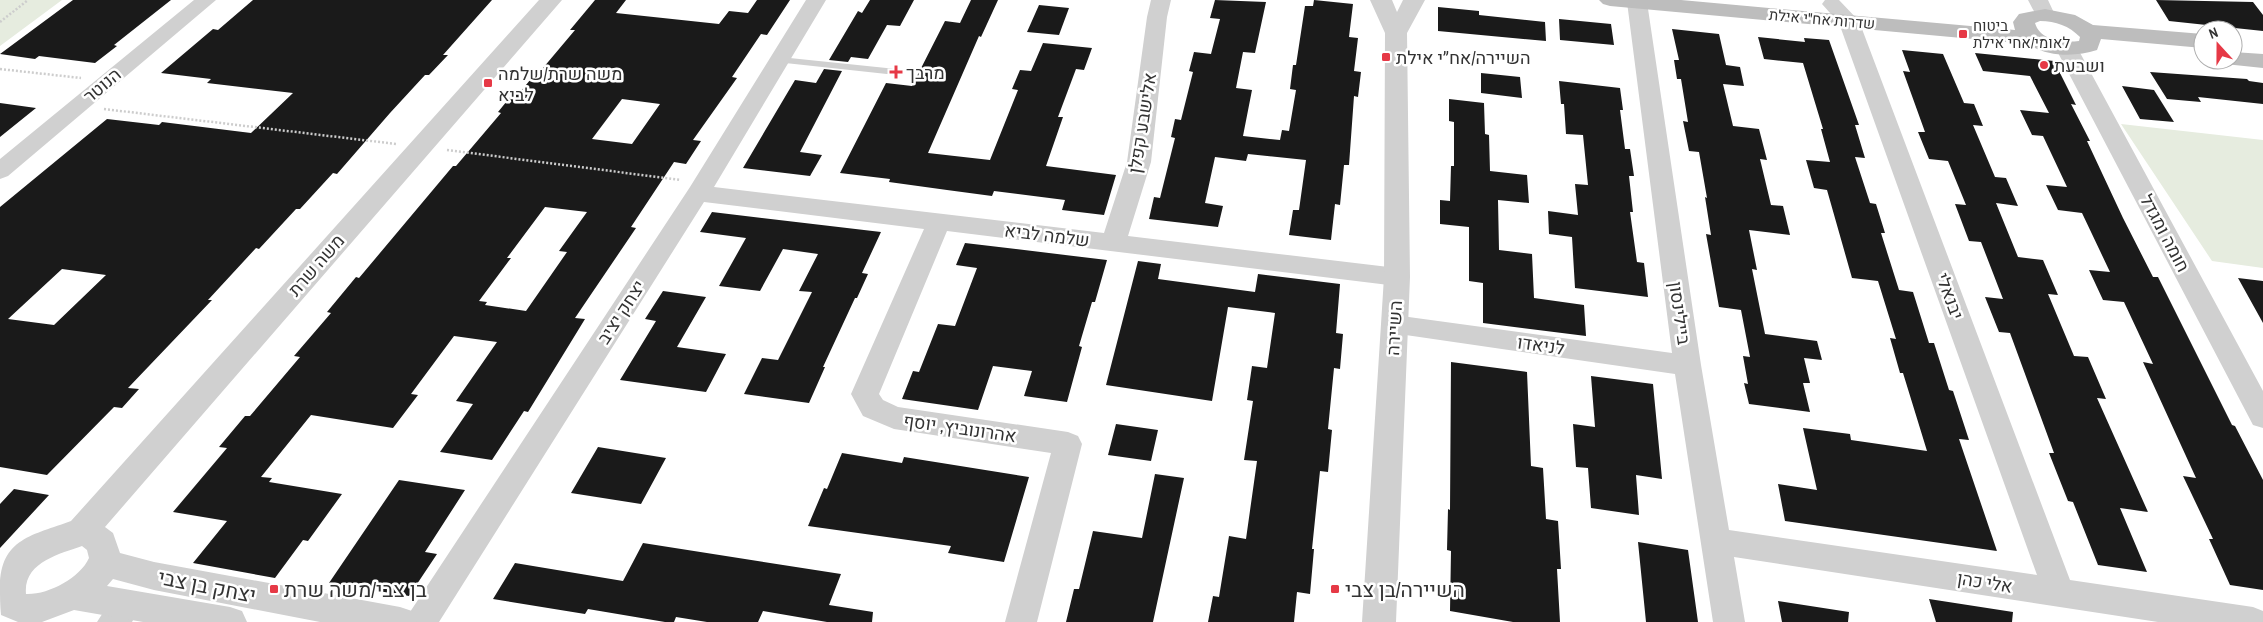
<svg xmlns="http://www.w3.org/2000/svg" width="2263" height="622" viewBox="0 0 2263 622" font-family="'Archivo Narrow',Heebo,sans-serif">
<rect width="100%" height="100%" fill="#fff"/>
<!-- green -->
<path fill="#e6ecdf" d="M0 0H62L0 46Z
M2121 124 2263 140V268L2212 261Z"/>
<!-- building -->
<path fill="#1a1a1a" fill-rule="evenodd" d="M73 0H171L114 45 117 46 95 63 39 56 35 59 0 54Z
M253 0H492L443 55H448L429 75H425L390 113 337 174 333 173 300 209H296L259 249 256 248 208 300H212L128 388 139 389 122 408 114 407 47 475 0 467V207L107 119 159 125 162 122 251 133 293 93 207 83 211 79 161 73 213 29 218 30ZM62 269 106 275 54 325 8 319Z
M595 0H626L616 13 719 24 729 11 748 13 757 0H790L767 35 761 34 732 77 737 78 693 140 701 141 686 164 674 162 631 227 636 228 575 318 585 319 528 412 524 411 492 460 440 452 473 404 456 401 497 342 454 336 411 394 418 395 393 428 311 415 261 477 272 478 269 482 342 494 308 541 303 540 275 578 193 563 227 521 173 512 227 448 219 447 245 416H250L300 357 294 356 331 313 327 312 356 277 359 278 453 166H456L501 113 498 112 516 90 521 91 540 68H543L575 30H570ZM622 99 660 104 632 144 592 139ZM545 207 587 212 559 251 567 252 526 311 485 305 487 302 479 301 511 258H507Z
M870 0H914L900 26 887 25 868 59 851 57 848 62 829 60 858 11 862 13Z
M971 0H998L981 37 979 36 928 153 990 160 1018 90 1012 89 1020 70 1031 71 1043 43 1092 48 1084 70 1076 69 1058 117H1063L1046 166 1116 175 1104 215 1062 210 1065 200 994 191 992 196 947 190 889 182 890 179 840 173 886 83 912 86 945 21 960 23Z
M1215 0 1266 2 1255 53 1243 52 1236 88 1252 90 1243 136 1280 140 1282 130 1289 131 1296 90 1290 89 1293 65H1296L1305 6H1313L1314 0 1353 4 1349 37 1358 38 1354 71 1361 72 1358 97 1354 96 1349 165H1344L1340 205 1335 204 1331 240 1289 235 1293 210H1299L1306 160 1248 154 1246 161 1215 157 1205 203 1223 206 1218 227 1149 219 1154 197 1160 198 1175 138 1171 137 1175 119 1181 120 1193 72 1189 71 1194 52 1211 54 1220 19 1210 18Z
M2156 0 2253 2 2263 15V31L2169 21Z
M1039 5 1069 8 1059 35 1027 32Z
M1438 7 1479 11V15L1545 22 1546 41 1438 31Z
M1559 19 1611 24 1614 45 1560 40Z
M1672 29 1719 34 1726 65 1740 67 1744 86 1723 84 1733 126 1759 129 1767 160 1760 159 1771 205 1783 206 1790 235 1749 230 1757 270 1752 269 1765 334 1817 341 1822 360 1804 358 1810 383H1803L1810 412 1749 404 1744 383 1748 384 1743 356 1750 357 1741 310 1719 307 1706 234 1711 235 1705 197 1707 198 1699 152 1689 151 1683 121 1688 122 1681 79H1677L1674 60H1679Z
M1758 37 1805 42 1804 38 1829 40 1859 125H1855L1865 158 1855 157 1870 203 1876 204 1885 233H1881L1899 290 1913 292 1929 343H1934L1949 390 1953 391 1969 440 1959 439 1997 551 1785 521 1778 484 1817 490 1803 428 1850 434 1851 440 1927 451 1903 373H1900L1890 338 1896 339 1878 281 1852 278 1827 190 1814 188 1806 160 1830 162 1821 129H1823L1803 63 1764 59Z
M1902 50 1943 54 1964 103 1974 104 1983 126 1973 125 1995 177 2006 178 2018 206 1996 203 2018 257 2043 260 2058 295 2048 294 2074 356 2088 357 2106 399 2097 398 2148 512 2120 508 2147 572 2098 565 2073 502 2068 501 2049 453H2054L2010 333 1999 332 1985 297 2003 299 1981 242 1969 241 1955 204 1966 205 1948 161 1929 159 1918 132H1925L1903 71 1910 72Z
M1975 53 2054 61 2076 105 2071 104 2090 141H2087L2123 218 2153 277H2158L2232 425 2235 426 2263 480V590L2230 585 2209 539H2213L2183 476 2196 478 2143 362 2153 364 2124 302 2103 300 2089 270 2110 272 2082 213 2058 210 2046 185 2067 187 2043 136 2032 135 2020 110 2049 113 2030 76 1983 71Z
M824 69 842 71 800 152 822 155 810 176 743 168 795 80 816 83Z
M2150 72 2247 79 2249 81 2263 83V104L2198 97 2201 102 2167 99Z
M1481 73 1520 77 1522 98 1481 93Z
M1559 81 1620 88 1623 110H1620L1625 149H1630L1634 176H1629L1633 212H1630L1637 262 1644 263 1648 297 1575 288 1572 237 1549 234 1548 211 1578 215 1575 184 1588 185 1583 135 1566 134 1564 104H1561Z
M2122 86 2154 90 2174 122 2140 119Z
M1449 99 1484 103 1485 134 1489 135 1490 171 1527 175 1529 203 1498 200 1499 250 1532 254 1534 298 1584 305 1586 336 1483 323V283L1469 281V227L1440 224V200L1450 201 1451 166H1454V122L1449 121Z
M0 103 36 108 0 137Z
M712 212 881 232 862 273 868 274 857 298H855L823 367H825L809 403 744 394 762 358 778 360 812 292 799 291 818 254 783 249 760 291 719 286 746 238 700 232Z
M965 243 1107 260 1095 302H1092L1079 346 1082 347 1067 402 1024 396 1032 371 993 366 978 410 902 399 913 371 919 372 938 324 955 326 977 268 956 265Z
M1138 261 1161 264 1158 279 1255 292 1258 274 1340 284 1336 333 1343 334 1340 369 1334 368 1328 429 1332 430 1328 472 1320 471 1312 549H1314L1310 594 1297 592 1294 622H1208L1213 596 1219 597 1229 536 1246 539 1257 461 1244 460 1253 401 1247 400 1252 366 1267 368 1275 313 1228 307 1212 401 1106 385Z
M2238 278 2263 281V323Z
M663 291 706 297 677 347 726 354 706 392 620 380 656 321 645 319Z
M1451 362 1527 372 1531 466 1543 468 1546 519 1558 521 1561 569H1557L1560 622H1513L1450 611 1451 551 1447 550 1448 509 1450 510Z
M1591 376 1653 384 1662 479 1636 475 1639 515 1591 508 1588 468 1576 467 1573 424 1595 427Z
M1116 424 1158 430 1151 461 1108 455Z
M598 447 666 458 641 504 571 493Z
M842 453 902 463 904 457 1029 477 1004 562 948 553 951 546 808 526 824 488 827 489Z
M1155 474 1184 478 1153 622H1066L1074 589H1079L1093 531 1142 538Z
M399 480 465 490 425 552 437 554 409 596 329 583Z
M14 489 49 495 0 548V504Z
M1638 542 1688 550 1698 622H1646Z
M643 543 841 574 829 605 873 612 872 622H827L763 611 758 622H707L676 617 674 622H665L588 609 585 614 493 599 515 563 623 581Z
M1929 599 2013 612 2012 622H1936Z
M1778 601 1849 612 1848 622H1782Z"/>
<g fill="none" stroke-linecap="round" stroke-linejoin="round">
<!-- path -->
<path stroke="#cdcdcd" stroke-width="2.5" stroke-dasharray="2 2" stroke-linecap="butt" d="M0 22 28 0
M0 69 81 78
M104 109 396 144
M447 150 681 180"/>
<!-- service -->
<path fill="#d0d0d0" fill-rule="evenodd" d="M780 57 896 69 902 72 896 75 776 62 774 60 776 58Z"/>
<!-- minor -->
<path fill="#d0d0d0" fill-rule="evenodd" d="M194 0H216L8 176 0 179V159Z
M806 0H826L714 187 1104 233 1127 162 1147 17 1151 0H1171L1167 17 1151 162 1128 236 1397 268 1406 271 1410 277 1406 283 1397 286 947 231 879 394 883 400 898 407 1068 432 1078 436 1082 444 1037 622H1005L1051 453 894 429 863 416 851 394 924 229 704 202 439 622H405L410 612 690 187Z
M1628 0H1646L1647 2 1701 365 1729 530 2037 575 1839 23 1822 4 1825 0H1839L1859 21 2070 580 2253 607 2263 611V622H2158L1734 557 1745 622H1713L1675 374 1385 332 1381 325 1385 318 1394 315 1672 353 1627 2Z
M2028 0H2048L2055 15 2052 19 2045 21 2038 19Z
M2067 43 2074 45 2078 49 2263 391V428L2253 425 2056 49 2060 45Z
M126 590 137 594 142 604 132 622H97L115 594Z"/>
<!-- tertiary -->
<path fill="#d0d0d0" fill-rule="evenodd" d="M539 0H562L105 527 113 533 120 553 154 562 400 607 412 611 417 622H320L154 590 113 579 107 586 230 607 242 611 247 622H143L74 610 42 622H18L1 615C0 606 0 596 0 587 0 538 34 535 71 521ZM82 546 87 550 89 558C80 578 48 595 26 594 23 562 60 554 82 546Z
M1370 0H1392L1397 12 1403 0H1425L1407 33 1410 277 1396 622H1362L1384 277 1385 33Z"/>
<!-- secondary -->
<path fill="#bdbdbd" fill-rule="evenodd" d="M1599 0H1681L2015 30 2013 22 2019 14 2045 9 2075 15 2093 25 2203 34V48L2101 39 2097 50C2075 57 2048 57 2028 44L1610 6 1603 4ZM2040 21C2056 21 2069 26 2080 37L2079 41C2064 43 2040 41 2035 23Z
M2233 52 2263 54V68L2225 64 2222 60H2233Z"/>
</g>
<!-- markers -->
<g fill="#e63946" stroke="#fff" stroke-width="2">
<rect x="1958" y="29" width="10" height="10" rx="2.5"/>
<rect x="1381" y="52" width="10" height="10" rx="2.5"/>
<circle cx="2044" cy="65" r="5"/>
<path d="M893.5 64.5h5v5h5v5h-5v5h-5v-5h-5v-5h5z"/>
<rect x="483" y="78" width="10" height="10" rx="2.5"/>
<rect x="269" y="584" width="10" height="10" rx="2.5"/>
<rect x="1330" y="584" width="10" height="10" rx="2.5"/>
</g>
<g text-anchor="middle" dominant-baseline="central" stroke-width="5" stroke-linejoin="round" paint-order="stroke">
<!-- far-street labels -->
<g font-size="15" fill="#333" stroke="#fff">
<text transform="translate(1822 19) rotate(5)">שדרות אח"י אילת</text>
</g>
<!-- far-poi labels -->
<g font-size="15" fill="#333" stroke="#fff" text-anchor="start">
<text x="1973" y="25">ביטוח<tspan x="1973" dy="17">לאומי/אחי אילת</tspan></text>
</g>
<!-- poi labels -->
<g font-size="18" fill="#333" stroke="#fff" text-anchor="start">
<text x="1396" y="57">השיירה/אח״י אילת</text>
<text x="2054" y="65">ושבעת</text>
<text x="906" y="72">מרבך</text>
<text x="498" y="73">משה שרת/שלמה<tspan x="498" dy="21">לביא</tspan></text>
</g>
<!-- street labels -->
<g font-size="18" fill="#333" stroke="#fff">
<text transform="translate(102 85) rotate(-40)">הנוטר</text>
<text transform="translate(1142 123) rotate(-81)">אלישבע קפלן</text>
<text transform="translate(2165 233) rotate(62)">חומה ומגדל</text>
<text transform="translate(1047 235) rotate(7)">שלמה לביא</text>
<text transform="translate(316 265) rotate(-49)">משה שרת</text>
<text transform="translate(1950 296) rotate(70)">יבנאלי</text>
<text transform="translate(621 312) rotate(-57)">יצחק יציב</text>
<text transform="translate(1680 313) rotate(82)">ביילינסון</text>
<text transform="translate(1394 328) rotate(-87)">השיירה</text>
<text transform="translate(1541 345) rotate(8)">לניאדו</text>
<text transform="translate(960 428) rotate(8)">אהרונוביץ, יוסף</text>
<text transform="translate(1985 582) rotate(9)">אלי כהן</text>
</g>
<!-- near-street labels -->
<g font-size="21" fill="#333" stroke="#fff">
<text transform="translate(207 586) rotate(11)">יצחק בן צבי</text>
</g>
<!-- near-poi labels -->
<g font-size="21" fill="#333" stroke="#fff" text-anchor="start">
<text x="284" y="589">בן צבי/משה שרת</text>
<text x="1345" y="589">השיירה/בן צבי</text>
</g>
</g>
<!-- north arrow -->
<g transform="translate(2218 45) rotate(339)"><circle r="24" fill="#ffffff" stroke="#adadad"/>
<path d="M0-4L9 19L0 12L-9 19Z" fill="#e63946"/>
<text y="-8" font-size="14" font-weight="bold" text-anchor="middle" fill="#333333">N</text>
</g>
</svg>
